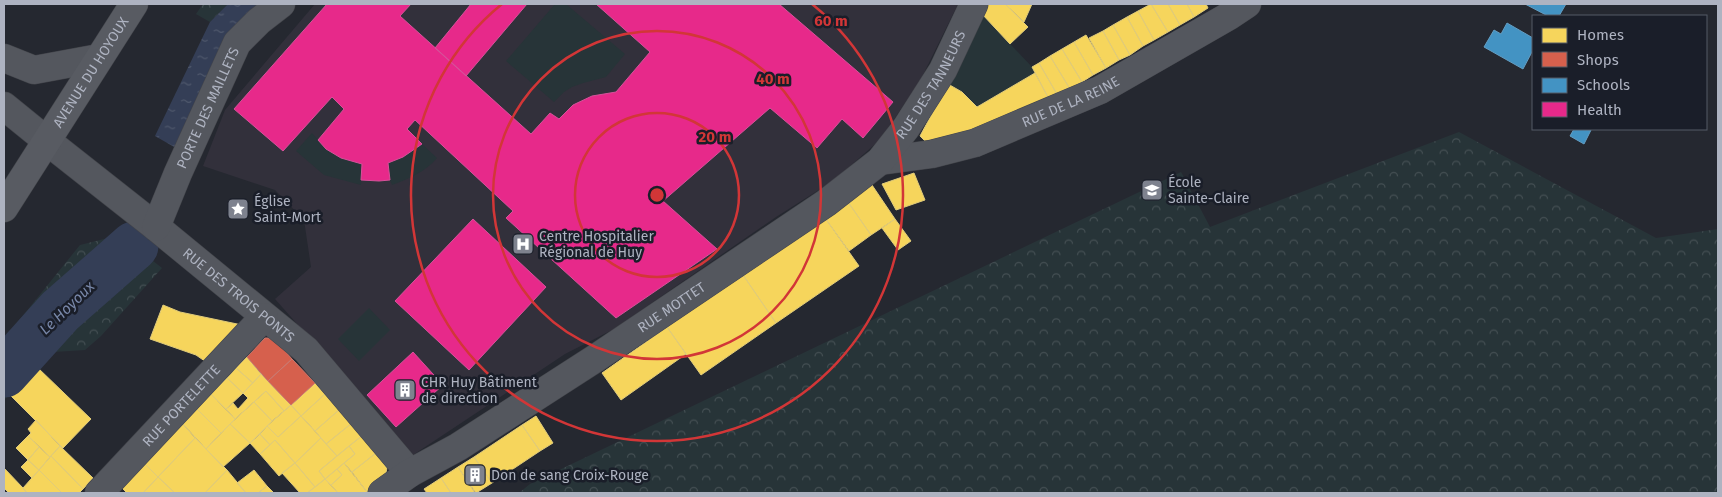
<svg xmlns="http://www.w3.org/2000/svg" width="1722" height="497" viewBox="0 0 1722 497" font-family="'Fira Sans',sans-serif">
<defs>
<pattern id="forest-crowns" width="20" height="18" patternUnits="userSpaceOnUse" patternTransform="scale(1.25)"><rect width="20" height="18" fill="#273438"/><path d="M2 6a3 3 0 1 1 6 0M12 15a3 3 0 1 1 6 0" fill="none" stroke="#444f53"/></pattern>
<pattern id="water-ripples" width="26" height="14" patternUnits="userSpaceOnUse" patternTransform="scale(1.25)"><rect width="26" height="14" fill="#343e56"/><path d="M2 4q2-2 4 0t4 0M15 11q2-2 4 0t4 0" fill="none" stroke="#4f586c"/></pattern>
</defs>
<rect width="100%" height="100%" fill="#252830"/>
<!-- medical -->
<path fill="#32303b" d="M315 4H958L921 79 881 139 833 181 776 217 614 329 565 354 413 455 275 299 311 267 304 220 275 190 203 166 225 110Z"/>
<!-- green -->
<path fill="#273438" d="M555 4H566L625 54 606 77 583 83 572 87 564 92 554 102 506 61Z
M982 14 1032 67 1035 73 977 107 963 92 948 84Z
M312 133 326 149 362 164 361 185 324 175 296 151Z
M422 144 437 158C424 173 410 178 392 185L390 180 388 163 403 157Z
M369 308 390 330 359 361 338 339Z"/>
<!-- forest -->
<path fill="url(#forest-crowns)" d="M203 4H228L210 22 196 14Z
M1459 132 1656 238 1718 229V493H519L530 484 1181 172 1210 227Z
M120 235 162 268 101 336 85 350 53 352 4 400V387L28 361 25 343 4 362V339L80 245Z"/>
<!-- water -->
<path fill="url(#water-ripples)" d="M228 4H262L176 148 155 136 210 22Z
M33 342C34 360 16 374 4 387V362L25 343Z"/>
<!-- homes -->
<path fill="#f6d55c" stroke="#e0cb7a" d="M988 4H1005L1028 27 1010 44 982 14Z
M1005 4H1032L1024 22Z
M1151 4 1168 32 1154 40 1138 11Z
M1151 4H1168L1180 25 1168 32Z
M1168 4H1187L1194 17 1180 25Z
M1187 4H1206L1208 8 1194 17Z
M1138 11 1154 40 1143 46 1127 17Z
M1127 17 1143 46 1130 55 1113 25Z
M1113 25 1130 55 1119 60 1103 31Z
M1103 31 1119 60 1106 68 1089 38Z
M1086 35 1106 68 1093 75 1074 42Z
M1074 42 1093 75 1082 82 1062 49Z
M1062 49 1082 82 1070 89 1050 56Z
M1050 56 1070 89 1058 96 1039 63Z
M1039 63 1058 96 1050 101 1032 67Z
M1035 73 1050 101 929 145 920 136 948 84 962 92 977 107Z
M914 173 925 200 896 210 882 184Z
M872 185 895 219 871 235 848 202Z
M848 202 871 235 849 251 825 218Z
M825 218 859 266 776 323 743 275Z
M895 219 911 241 898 250 882 228Z
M743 275 776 323 701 375 667 327Z
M163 305 180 312 242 325 209 364 196 355 150 339Z
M667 327 686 354 621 400 602 373Z
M247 357 261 374 253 383 236 368Z
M37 367 91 419 63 448 10 395Z
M236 368 253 383 243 393 227 378Z
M261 374 291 405 284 411 266 391 235 419 226 409 233 403 238 409 248 398 243 393Z
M227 378 243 393 226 409 211 394Z
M315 383 325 394 301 416 291 405Z
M266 391 284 411 272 421 254 402Z
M211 394 235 419 221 433 197 409Z
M325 394 340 409 315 431 301 416Z
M254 402 272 421 250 443 230 424Z
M291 405 301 416 278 437 267 426Z
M197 409 221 433 206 449 183 424Z
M340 409 352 423 326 444 315 431Z
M301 416 321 438 295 463 275 440 270 445 260 434 267 426 278 437Z
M536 416 553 443 540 451 522 425Z
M36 420 60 446 50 457 28 436 31 433 28 429Z
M352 423 363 435 337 456 326 444Z
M183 424 195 438 158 477 144 463Z
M230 424 250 443 223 467 206 449Z
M522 425 540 451 492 483 474 457Z
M260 434 270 445 260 454 250 443Z
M363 435 376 453 352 472 344 463 355 454 349 446Z
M28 436 39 447 28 460 16 448Z
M195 438 227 470 205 493H175L158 477Z
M321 438 337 456 319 471 325 479 315 487 295 463Z
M275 440 295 463 279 476 260 454Z
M60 446 93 478 83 489 51 456Z
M349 446 355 454 325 479 319 471Z
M39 447 50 457 39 470 28 460Z
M376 453 387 468 385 477 367 492 352 472Z
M51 456 83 489 79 493H62L39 470Z
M474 457 492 483 476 493 458 467Z
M28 460 39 470 32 478 21 467Z
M144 463 158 477 143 493H127L121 487Z
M295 463 315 487 307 493H300L282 473Z
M344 463 367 492 365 493H338L331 485 342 475 337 469Z
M458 467 475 493H451L441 478Z
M4 468 23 488 27 493H9L4 488Z
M337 469 342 475 331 485 325 479Z
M39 470 62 493H27L23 488Z
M227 470 246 493H205Z
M254 470 267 486 258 493H246L237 483Z
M158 477 175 493H143Z
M441 478 451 493H427L424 489Z
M325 479 338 493H307L315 487Z
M267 486 274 493H258Z"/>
<!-- shops -->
<path fill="#d6604d" stroke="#ca7970" d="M265 338H274L292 359 268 381 247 357Z
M292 359 315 383 291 405 268 381Z"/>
<!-- schools -->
<path fill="#4393c3" stroke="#639dc2" d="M1525 4H1566L1559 16H1548Z
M1507 23 1533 38V50L1523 69 1484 47 1494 30 1501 34Z
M1574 129 1591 130 1584 144 1570 136Z"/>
<!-- health -->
<path fill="#e7298a" stroke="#d6529a" d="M327 4H411L400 16 531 134 550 113 559 119 573 105 592 96 616 92 650 52 596 4H779L893 102 863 138 842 119 817 148 770 108 663 201 717 249 616 318 506 218 513 211 415 120 407 129 422 144 403 157 388 163 390 180 379 181 361 180 362 164 341 158 326 149 318 140 344 109 332 97 283 151 234 109Z
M471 4H527L466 76 435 48Z
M473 219 546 287 469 370 395 301Z
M413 352 443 385 396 427 367 395Z"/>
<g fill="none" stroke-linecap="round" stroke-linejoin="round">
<!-- river -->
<path stroke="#343e56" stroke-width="49" d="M4 373 60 311 134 246"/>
<!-- minor casing -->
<g stroke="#42444a" stroke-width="29">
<g id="minor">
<path id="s1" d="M47 141 156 227 306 350 410 473"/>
<path id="s2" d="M880 161 932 154 975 143 1100 90 1229 16 1247 4"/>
<path id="s3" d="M156 227 178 173 237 43 259 21 281 4"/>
<path id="s4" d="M99 493 264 317"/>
<path id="s5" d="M382 493 410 473 458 447 596 358 826 203 880 161 906 128 943 70 974 4"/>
</g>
</g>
<!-- tertiary casing -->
<g stroke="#42444a" stroke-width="29">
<path id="tertiary" d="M4 58 34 70 99 58
M4 106 47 141"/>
</g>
<!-- secondary casing -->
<g stroke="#42444a" stroke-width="29">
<g id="secondary">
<path id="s6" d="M4 208 134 4"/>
</g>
</g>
<!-- minor -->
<use href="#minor" stroke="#54575e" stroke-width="28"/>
<!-- tertiary -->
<use href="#tertiary" stroke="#54575e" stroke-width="28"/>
<!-- secondary -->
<use href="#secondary" stroke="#585b62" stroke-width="28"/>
</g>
<!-- distance rings -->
<g fill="none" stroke="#d23637" stroke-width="2.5">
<circle cx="657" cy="195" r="82"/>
<circle cx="657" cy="195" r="164"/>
<path d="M812 4A246 246 0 1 1 502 4"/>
</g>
<!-- icons -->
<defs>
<g id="school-square" transform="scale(1.125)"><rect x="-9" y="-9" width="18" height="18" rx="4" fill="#7e828e" stroke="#1a1e29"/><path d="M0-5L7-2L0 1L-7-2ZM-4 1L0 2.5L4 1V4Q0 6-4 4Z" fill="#fff"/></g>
<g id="sight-square" transform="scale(1.125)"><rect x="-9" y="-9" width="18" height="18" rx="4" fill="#7e828e" stroke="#1a1e29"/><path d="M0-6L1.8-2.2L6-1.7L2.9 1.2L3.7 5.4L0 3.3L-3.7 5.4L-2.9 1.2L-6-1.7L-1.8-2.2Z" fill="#fff"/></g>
<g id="hospital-square" transform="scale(1.125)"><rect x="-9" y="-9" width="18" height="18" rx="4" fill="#7e828e" stroke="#1a1e29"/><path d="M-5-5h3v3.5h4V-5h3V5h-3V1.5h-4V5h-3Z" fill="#fff"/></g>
<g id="building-square" transform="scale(1.125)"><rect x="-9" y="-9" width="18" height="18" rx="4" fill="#7e828e" stroke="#1a1e29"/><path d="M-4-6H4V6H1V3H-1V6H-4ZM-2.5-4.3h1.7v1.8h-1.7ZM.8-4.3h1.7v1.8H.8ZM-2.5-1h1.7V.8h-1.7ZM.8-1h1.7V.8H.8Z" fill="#fff"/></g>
</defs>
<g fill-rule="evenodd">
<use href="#school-square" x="1152" y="190"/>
<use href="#sight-square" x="238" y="209"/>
<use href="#hospital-square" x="523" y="244"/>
<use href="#building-square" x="405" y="390"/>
<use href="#building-square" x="475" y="475"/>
</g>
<g text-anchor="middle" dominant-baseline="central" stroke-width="5" stroke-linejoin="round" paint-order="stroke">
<!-- street labels -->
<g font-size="14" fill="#aeb3c1" stroke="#1a1e29">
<text stroke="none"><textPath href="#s6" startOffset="161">AVENUE DU HOYOUX</textPath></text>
<text stroke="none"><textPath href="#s5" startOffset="691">RUE DES TANNEURS</textPath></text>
<text stroke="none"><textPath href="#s2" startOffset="201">RUE DE LA REINE</textPath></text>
<text stroke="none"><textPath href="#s3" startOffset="130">PORTE DES MAILLETS</textPath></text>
<text stroke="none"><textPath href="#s1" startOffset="246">RUE DES TROIS PONTS</textPath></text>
<text stroke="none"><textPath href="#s5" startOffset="344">RUE MOTTET</textPath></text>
<text stroke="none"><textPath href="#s4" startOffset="120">RUE PORTELETTE</textPath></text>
</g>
<!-- poi labels -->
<g font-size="14" fill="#aeb3c1" stroke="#1a1e29" text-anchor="start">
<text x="1168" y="182">École<tspan x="1168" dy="16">Sainte-Claire</tspan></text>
<text x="254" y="201">Église<tspan x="254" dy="16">Saint-Mort</tspan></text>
<text x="539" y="236">Centre Hospitalier<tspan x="539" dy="16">Régional de Huy</tspan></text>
<text x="421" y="382">CHR Huy Bâtiment<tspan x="421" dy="16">de direction</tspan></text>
<text x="491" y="475">Don de sang Croix-Rouge</text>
</g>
<!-- water labels -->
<g font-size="15" font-style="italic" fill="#7887a8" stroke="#1a1e29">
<text transform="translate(67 308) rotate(-44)">Le Hoyoux</text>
</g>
</g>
<circle cx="657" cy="195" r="8" fill="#d23637" stroke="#1a1e29" stroke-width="2.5"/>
<g font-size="15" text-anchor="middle" font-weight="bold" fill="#d23637" stroke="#1a1e29" stroke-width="5" stroke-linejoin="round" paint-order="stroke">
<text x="831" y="26">60 m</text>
<text x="773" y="84">40 m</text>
<text x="715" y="142">20 m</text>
</g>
<!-- border -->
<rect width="1722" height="497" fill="none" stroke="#aeb3c1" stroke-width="10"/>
<!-- legend -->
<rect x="1532" y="15" width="175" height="115" fill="#1a1e29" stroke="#555a66"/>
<rect x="1542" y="28" width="25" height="15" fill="#f6d55c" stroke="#555a66"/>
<text x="1577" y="40" font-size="15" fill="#aeb3c1">Homes</text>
<rect x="1542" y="52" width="25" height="15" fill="#d6604d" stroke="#555a66"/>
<text x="1577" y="65" font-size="15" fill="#aeb3c1">Shops</text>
<rect x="1542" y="78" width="25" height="15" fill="#4393c3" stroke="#555a66"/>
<text x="1577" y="90" font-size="15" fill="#aeb3c1">Schools</text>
<rect x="1542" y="102" width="25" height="15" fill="#e7298a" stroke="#555a66"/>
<text x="1577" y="115" font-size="15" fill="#aeb3c1">Health</text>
</svg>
